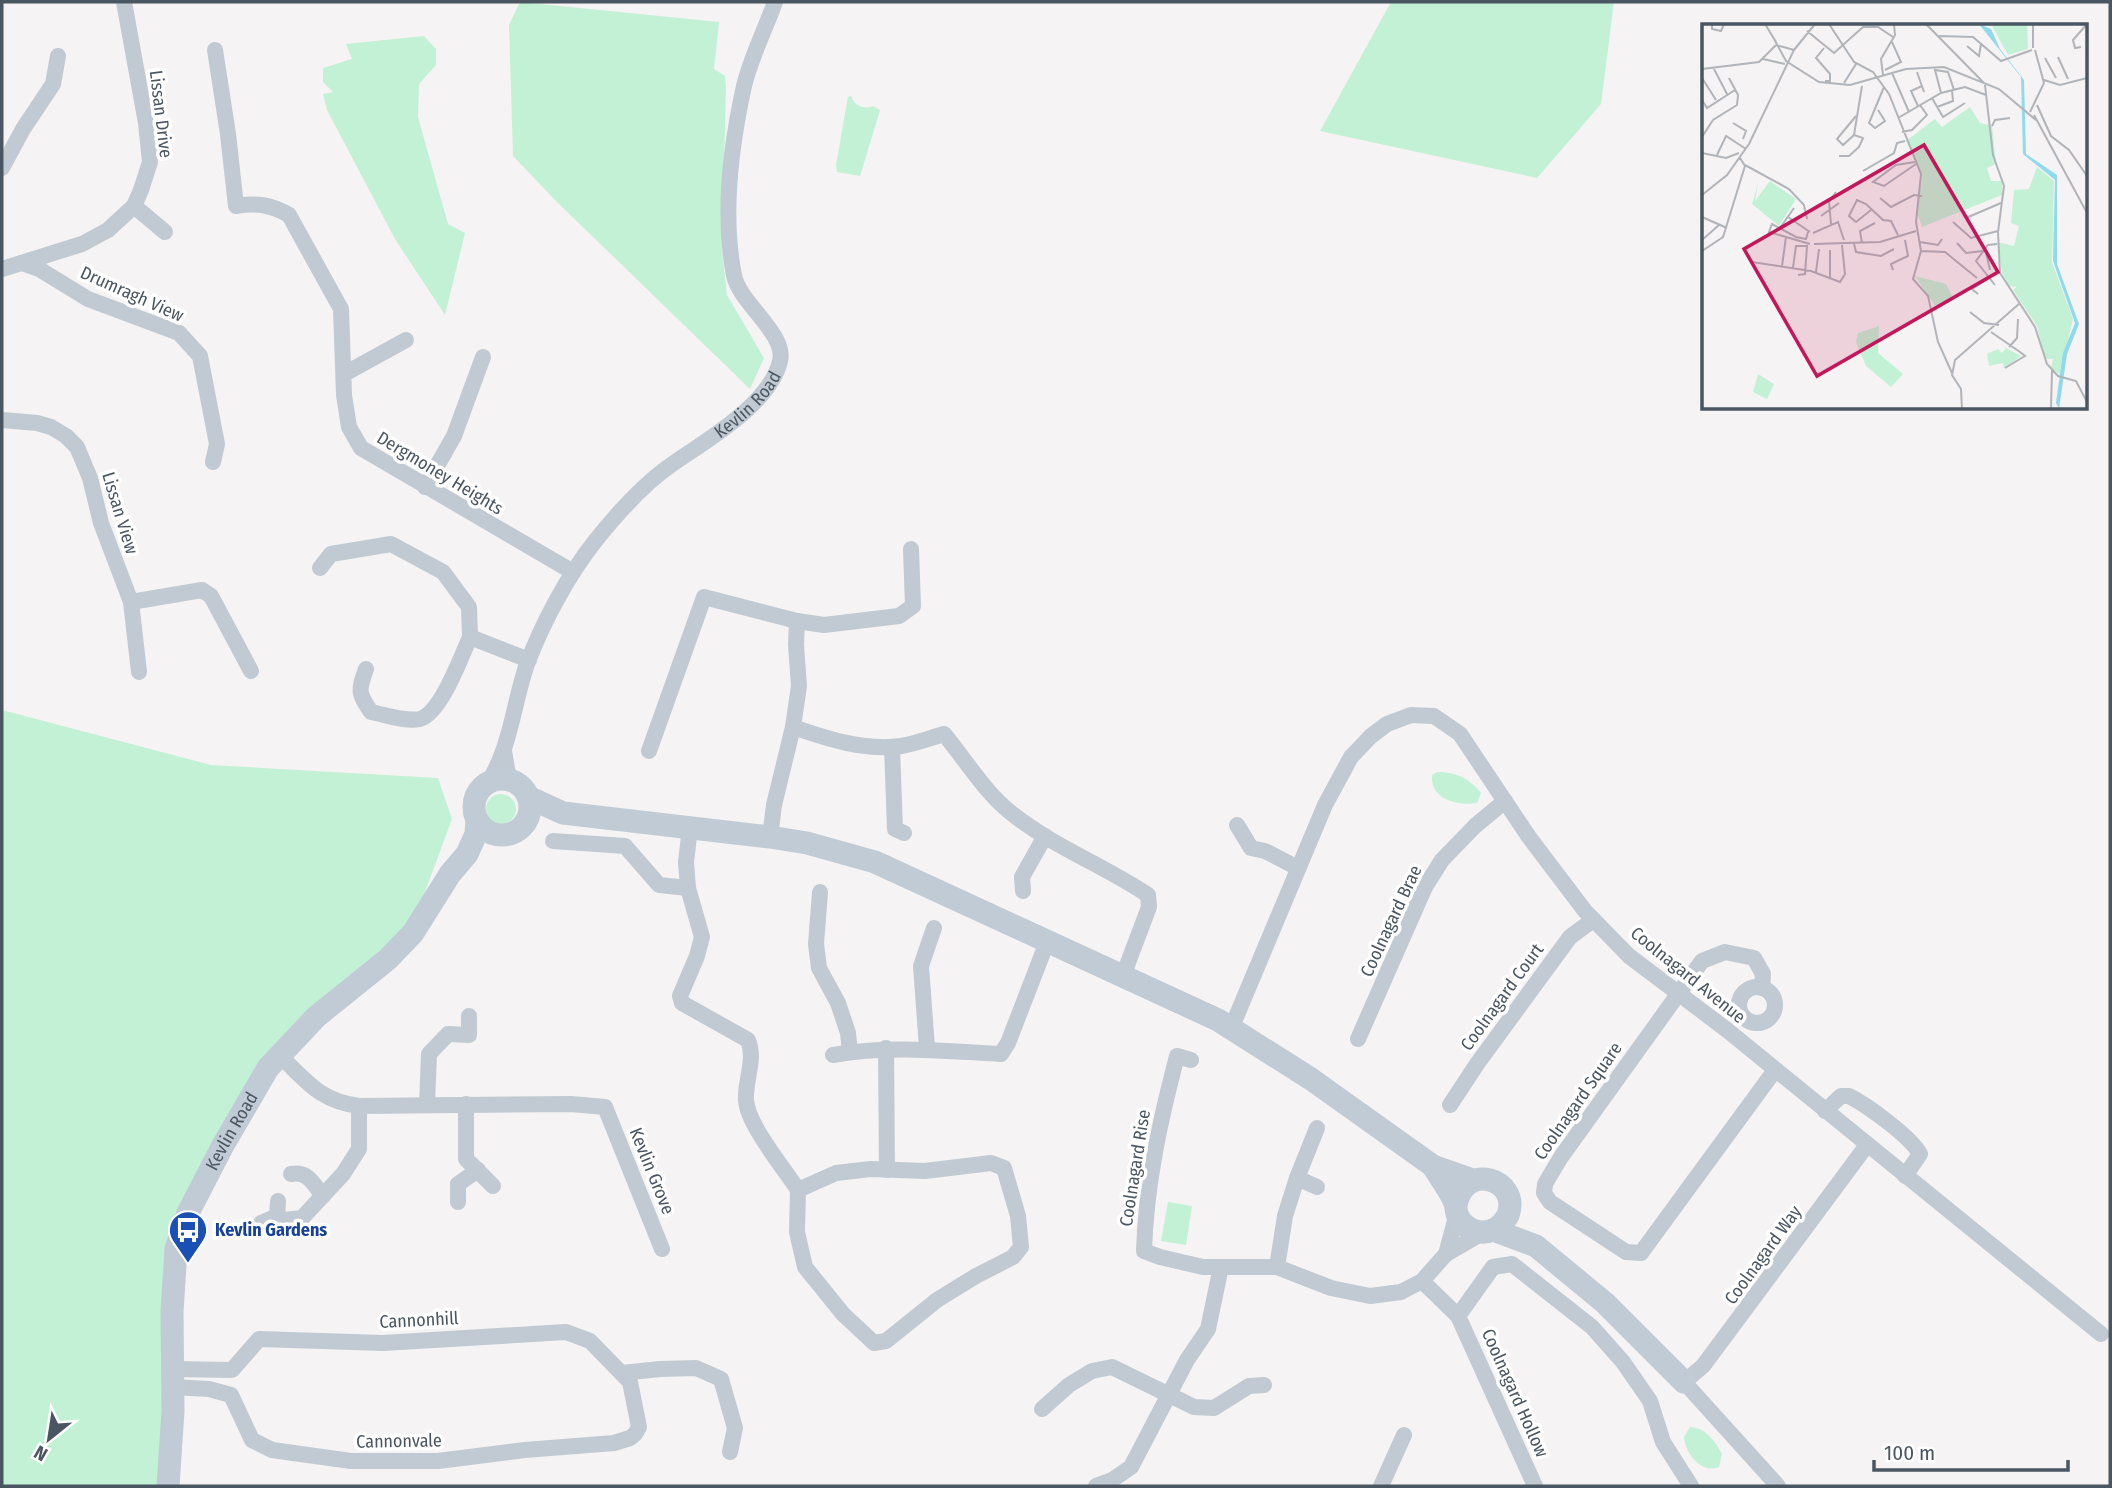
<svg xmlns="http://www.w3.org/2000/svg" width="2112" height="1488" viewBox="0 0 2112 1488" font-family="'Fira Sans Condensed',sans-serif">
<rect width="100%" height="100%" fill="#f5f3f3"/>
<!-- green -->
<path fill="#c3f1d5" d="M520 2 719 22 714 69 725 76 726 86 722 250 727 295 764 358 750 389 557 202 513 156 509 25Z
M1391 2H1614L1601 104 1537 178 1320 131Z
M424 36 436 49V65L419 84 418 117 448 224 465 233 445 315 395 239 327 110 323 94 333 92 323 82V68L352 59 346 44Z
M851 96C855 106 863 110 873 106L880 110 860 176 837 172 836 165 848 97Z
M2 710 211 765 438 778 452 819 422 900 408 927 314 1013 184 1210 164 1486H2Z
M1437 772C1456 772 1469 778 1481 793L1477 803C1459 806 1430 800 1432 775Z
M486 809a15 15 0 1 1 30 0a15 15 0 1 1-30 0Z
M1168 1202 1192 1206 1186 1245 1161 1241Z
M1690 1427C1706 1428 1715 1441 1722 1454L1719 1467C1701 1474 1685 1453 1684 1437Z"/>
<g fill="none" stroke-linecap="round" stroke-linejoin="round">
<!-- street -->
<g stroke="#c1cad2" stroke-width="16">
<path d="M215 50 228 134 236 206C257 203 270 204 289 215L341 309 344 395 349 427 361 448 573 572"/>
<path d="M2 168 23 129 53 84 58 56"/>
<path d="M134 206 165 232"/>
<path d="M22 263 39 269 88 299 179 333 200 356 217 444 213 462"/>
<path d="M2 269 82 244 108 230 134 206 141 190 150 162 146 123 124 2"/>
<path d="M344 374 406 340"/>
<path d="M2 420 37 423 51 427 66 436 77 447 90 478 101 523 131 602 139 672"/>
<path d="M425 487 454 436 483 357"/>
<path d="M320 568 331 554 391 544 443 572 469 607 470 637 529 660"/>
<path d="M131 602 202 590 211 596 251 671"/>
<path d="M366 669C358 691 358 693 371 712 386 715 405 722 420 719 441 713 461 657 470 637"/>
<path d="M793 727C828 739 864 751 901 746 915 744 930 738 944 734 965 759 984 791 1010 812 1052 846 1103 865 1148 895L1149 907 1123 976"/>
<path d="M892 747 895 829 904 833"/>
<path d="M504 751 509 780"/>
<path d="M649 751 704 597 797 621 824 625 899 616 913 606 911 549"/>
<path id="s1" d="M487 784C511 748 513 704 527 664 543 622 568 575 596 540 616 515 645 483 671 465 705 441 770 405 780 361 787 334 739 303 734 275 722 215 731 145 744 86 751 57 765 30 775 2"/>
<path d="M1237 825 1251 848 1265 851 1298 868"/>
<path d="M690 828 686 862 688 888 702 937 697 956 680 996 682 1003 748 1040C756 1060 745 1079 746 1100 747 1124 784 1168 798 1190"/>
<path d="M770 837 774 805 793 727 799 686 796 645 797 621"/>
<path d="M553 841 625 846 659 885 688 888"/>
<path d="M1023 891 1022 877 1045 836"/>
<path d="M820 892 816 944 819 968 838 1003 848 1033 850 1052"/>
<circle cx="1757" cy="1005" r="18"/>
<path d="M1762 988 1763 974 1754 958 1725 952 1702 961 1561 1157 1545 1184 1544 1193 1550 1202 1626 1252 1641 1253 1775 1070"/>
<path d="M1231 1029 1325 805 1351 757 1371 736 1387 724 1411 715 1434 716 1460 734 1529 837 1585 911 1629 956 1727 1030 2101 1334"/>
<path d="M1358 1039 1425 887 1442 860 1475 826 1505 801"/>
<path d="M886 1048 887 1170"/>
<path d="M927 1048 921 966 934 928"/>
<path d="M279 1055C307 1081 319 1101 359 1106L571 1104 605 1107 662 1249"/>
<path d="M833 1055C889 1045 944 1051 1001 1054L1008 1043 1047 942"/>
<path d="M1191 1060 1177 1056C1160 1121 1146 1184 1144 1251L1160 1257 1203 1267H1277L1331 1288 1370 1296 1401 1292 1422 1281 1446 1254 1484 1232"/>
<path d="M427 1104 429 1054 448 1034 469 1035V1016"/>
<path d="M466 1104V1159L493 1186"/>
<path d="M1450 1105 1477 1064 1570 937 1593 920"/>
<path d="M1825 1111 1841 1096H1849C1867 1105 1911 1137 1920 1154L1905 1176"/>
<path d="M991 1163 1004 1168 1018 1216 1021 1247 1013 1257 976 1276 937 1300 886 1341 874 1343 843 1314 805 1267 797 1232 798 1190 836 1173 871 1169 925 1171Z"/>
<path d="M291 1174C308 1171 313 1183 323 1196"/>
<path d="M1297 1178 1317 1187"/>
<path d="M458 1202V1184L478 1170"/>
<path d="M277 1216 285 1220 302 1218 343 1174 359 1149V1106"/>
<path d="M261 1223 277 1216 278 1201"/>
<path d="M1446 1254 1457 1213"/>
<path d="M1277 1267 1285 1216 1297 1178 1317 1128"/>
<path d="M1422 1281 1458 1316 1535 1486"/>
<path d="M1458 1316 1493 1267 1512 1264 1592 1327 1623 1362 1650 1401 1663 1442 1691 1486"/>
<path d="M622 1373 660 1369 696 1368 721 1379 735 1428 730 1452"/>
<path d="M172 1387 209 1389 231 1395 252 1440 272 1450 351 1461H438L525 1450 614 1443 630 1438 635 1434 639 1427 630 1382 590 1341 566 1332 383 1343 259 1339 232 1370 173 1369"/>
<path d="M1042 1409 1069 1385 1092 1371 1112 1367 1194 1407 1214 1408 1249 1386 1264 1385"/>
<path d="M1096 1486 1112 1480 1131 1467 1187 1360 1208 1329 1221 1267"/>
<path d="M1381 1486 1404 1435"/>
<path d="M1778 1486 1684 1382 1703 1366 1867 1145"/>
</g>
<!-- secondary -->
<g stroke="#c1cbd6" stroke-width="23">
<circle cx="502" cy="807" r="28"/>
<path d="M528 797 563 813 770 837 807 843 875 862 1218 1020 1311 1079 1433 1166 1473 1180"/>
<path d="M1433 1166C1440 1178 1450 1190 1455 1203 1456 1206 1456 1211 1457 1214 1462 1228 1479 1236 1493 1230 1500 1227 1505 1221 1508 1215 1521 1179 1464 1161 1456 1205"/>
<path d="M1493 1230 1536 1246 1605 1303 1684 1382"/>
<path id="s2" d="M168 1486 173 1411 172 1312 176 1249 188 1213 222 1147 268 1068 316 1017 388 959 413 933 450 874 467 854 476 834 477 820"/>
</g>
</g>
<!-- icons -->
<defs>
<g id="bus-pin" transform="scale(2.0125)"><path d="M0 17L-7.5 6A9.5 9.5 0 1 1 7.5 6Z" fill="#1a4fb4" stroke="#fff"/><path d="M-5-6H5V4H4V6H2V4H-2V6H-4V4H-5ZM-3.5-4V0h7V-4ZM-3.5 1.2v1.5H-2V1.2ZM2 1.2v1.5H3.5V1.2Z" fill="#fff"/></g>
</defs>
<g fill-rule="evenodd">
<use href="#bus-pin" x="188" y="1230"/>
</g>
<g text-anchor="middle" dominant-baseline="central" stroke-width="7" stroke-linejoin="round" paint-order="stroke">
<!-- street labels -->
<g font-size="18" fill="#4a5661" stroke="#fff">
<text transform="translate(161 114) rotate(83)">Lissan Drive</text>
<text transform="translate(132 294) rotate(24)">Drumragh View</text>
<text stroke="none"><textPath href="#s1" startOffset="474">Kevlin Road</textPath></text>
<text transform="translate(440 473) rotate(31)">Dergmoney Heights</text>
<text transform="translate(120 513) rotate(73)">Lissan View</text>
<text transform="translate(1391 921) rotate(-65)">Coolnagard Brae</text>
<text transform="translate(1688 975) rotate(39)">Coolnagard Avenue</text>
<text transform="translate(1502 997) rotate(-54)">Coolnagard Court</text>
<text transform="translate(1578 1101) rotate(-55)">Coolnagard Square</text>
<text stroke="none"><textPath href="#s2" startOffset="368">Kevlin Road</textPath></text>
<text transform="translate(1135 1168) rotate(-81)">Coolnagard Rise</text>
<text transform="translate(652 1171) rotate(68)">Kevlin Grove</text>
<text transform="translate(1763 1255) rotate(-54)">Coolnagard Way</text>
<text transform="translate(419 1320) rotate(-3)">Cannonhill</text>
<text transform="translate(1515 1393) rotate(66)">Coolnagard Hollow</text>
<text transform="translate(399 1441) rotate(-1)">Cannonvale</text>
</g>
<!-- transit labels -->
<g font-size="18" font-weight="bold" fill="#164399" stroke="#fff" text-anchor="start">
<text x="215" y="1230">Kevlin Gardens</text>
</g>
</g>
<!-- overview -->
<g transform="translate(1702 24)">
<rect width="385" height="385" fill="#f5f3f3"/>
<path d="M289 0H325L326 25 306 31ZM268 83 278 99 290 102 294 140 285 144 289 157H300V171L220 203 215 189 220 150 204 117 233 95 240 103ZM335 143 352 157 350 238 371 295 358 351 349 344 351 335H343L335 302 311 266 315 263 307 262 300 249 296 218 312 222 317 202 309 199 312 166 327 165ZM68 157 94 175 77 202 50 180 56 160 53 177ZM213 252 244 260 251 274 233 282ZM177 302 176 329 201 350 189 363 164 342 154 318 156 309ZM304 324 319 332 302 344 301 339 287 342 285 330 296 325 300 329ZM56 350 72 360 65 375 51 368Z" fill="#c3f1d5"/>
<path d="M277 0 289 5 298 25 322 56 324 130 355 151V240L377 300 365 330 357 385 354 379 361 329 373 299 351 237 353 156 321 130 319 53Z" fill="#90daee"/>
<path fill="none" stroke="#b1b4b9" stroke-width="2" d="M10 0V5L19 7 22 0M63 0 74 18M127 0 152 38 171 48 187 70 219 150 214 198 219 227 211 255 226 272 236 318 250 349M224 0 282 59M331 0V24M105 7 132 29 161 3H176L191 13M237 12 271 13 299 37 330 26M71 13 84 37 117 58 148 61 204 45 242 43 297 65 334 96M265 22 277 32 279 20M379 23 373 24 371 16 385 0M122 24 114 34 128 50V57H123M92 26 113 0M356 33 366 55M343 34 354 54M61 35 83 40M11 43 25 70M0 45 57 38 74 21M183 46 199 38 190 18M215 48 222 68M190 49 207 88M181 51 179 35 193 11 192 0M0 54 14 76M342 56 358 61 385 54M142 59 154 40M283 61 291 131 302 162 296 208 298 249 333 303 345 340 356 352 374 357 385 378M239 69 233 46 246 48 252 66M230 74 241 93 263 79M0 76 5 84 33 66M335 81 349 112 367 126 385 152M216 82 209 67 220 62M235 83 251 77 250 66M176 86 183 97 173 104 167 99 182 63M328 88 342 59 333 26M332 91 385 189M154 92 135 115 141 121 152 111 160 62M196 94 239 69 263 63 284 71M31 99 44 107 41 115M290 102 293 96 308 94M200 108 210 106 225 91 218 81M0 113 11 96 35 81 36 71 27 54M0 129 24 134 37 129M15 131 24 112 44 125M137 132H147L157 123 161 114 152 111M213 138 194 141 171 158 182 162 214 140M43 141 87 165 102 181 105 195M161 147 192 129 195 119 203 117M0 171 25 151 47 120 92 26 74 21M178 174 189 183 212 171 220 172M169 186 154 198 147 192 155 176 164 180 181 196 189 197 196 211M119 192 137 179M0 193 25 204M86 193 108 208M264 194 299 179M251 198 269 214 296 207M129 200 127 178 134 168M78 204 92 184M106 208 104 215 94 213 70 200 67 208 108 220M111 209 136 198 142 216M0 216 17 201M218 218 236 221 240 215M160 219 158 207 173 199M255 219 264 229 281 227M112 220 178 218 214 207M152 220 154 228 179 232 192 225M283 224 288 246M0 227 21 213 43 142 38 134M219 227 243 228 275 254M50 238 109 247 138 258 143 250 140 221M80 242 84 213M91 244 94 222H105L103 250 96 251M191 246 189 240 206 232 203 216M114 248 117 225M128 254V226M293 261 274 237 286 221 295 220M276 270 270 265 286 255M268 288 282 299 297 301M289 308 318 328M307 323 315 314 316 295M303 344 323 332 318 328M260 385 259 365 250 351 253 336 318 279M349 385 350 346"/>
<path fill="#c2185b" fill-opacity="0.15" stroke="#c2185b" stroke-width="3.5" d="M222 121 296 248 115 352 42 225Z"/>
<rect width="385" height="385" fill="none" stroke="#4a5661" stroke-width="3.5"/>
</g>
<!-- border -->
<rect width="2112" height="1488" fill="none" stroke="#4a5661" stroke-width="7"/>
<!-- north arrow -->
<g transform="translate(49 1439) rotate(210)" stroke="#ffffff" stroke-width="5" paint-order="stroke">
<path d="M0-5L12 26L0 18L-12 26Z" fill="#4a5661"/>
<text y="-10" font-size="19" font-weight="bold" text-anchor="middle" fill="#4a5661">N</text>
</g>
<!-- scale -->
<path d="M1874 1460v10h194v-10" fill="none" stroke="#4a5661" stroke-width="3.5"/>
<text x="1884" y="1460" font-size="21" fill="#4a5661" stroke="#ffffff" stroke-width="5" paint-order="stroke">100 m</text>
</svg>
